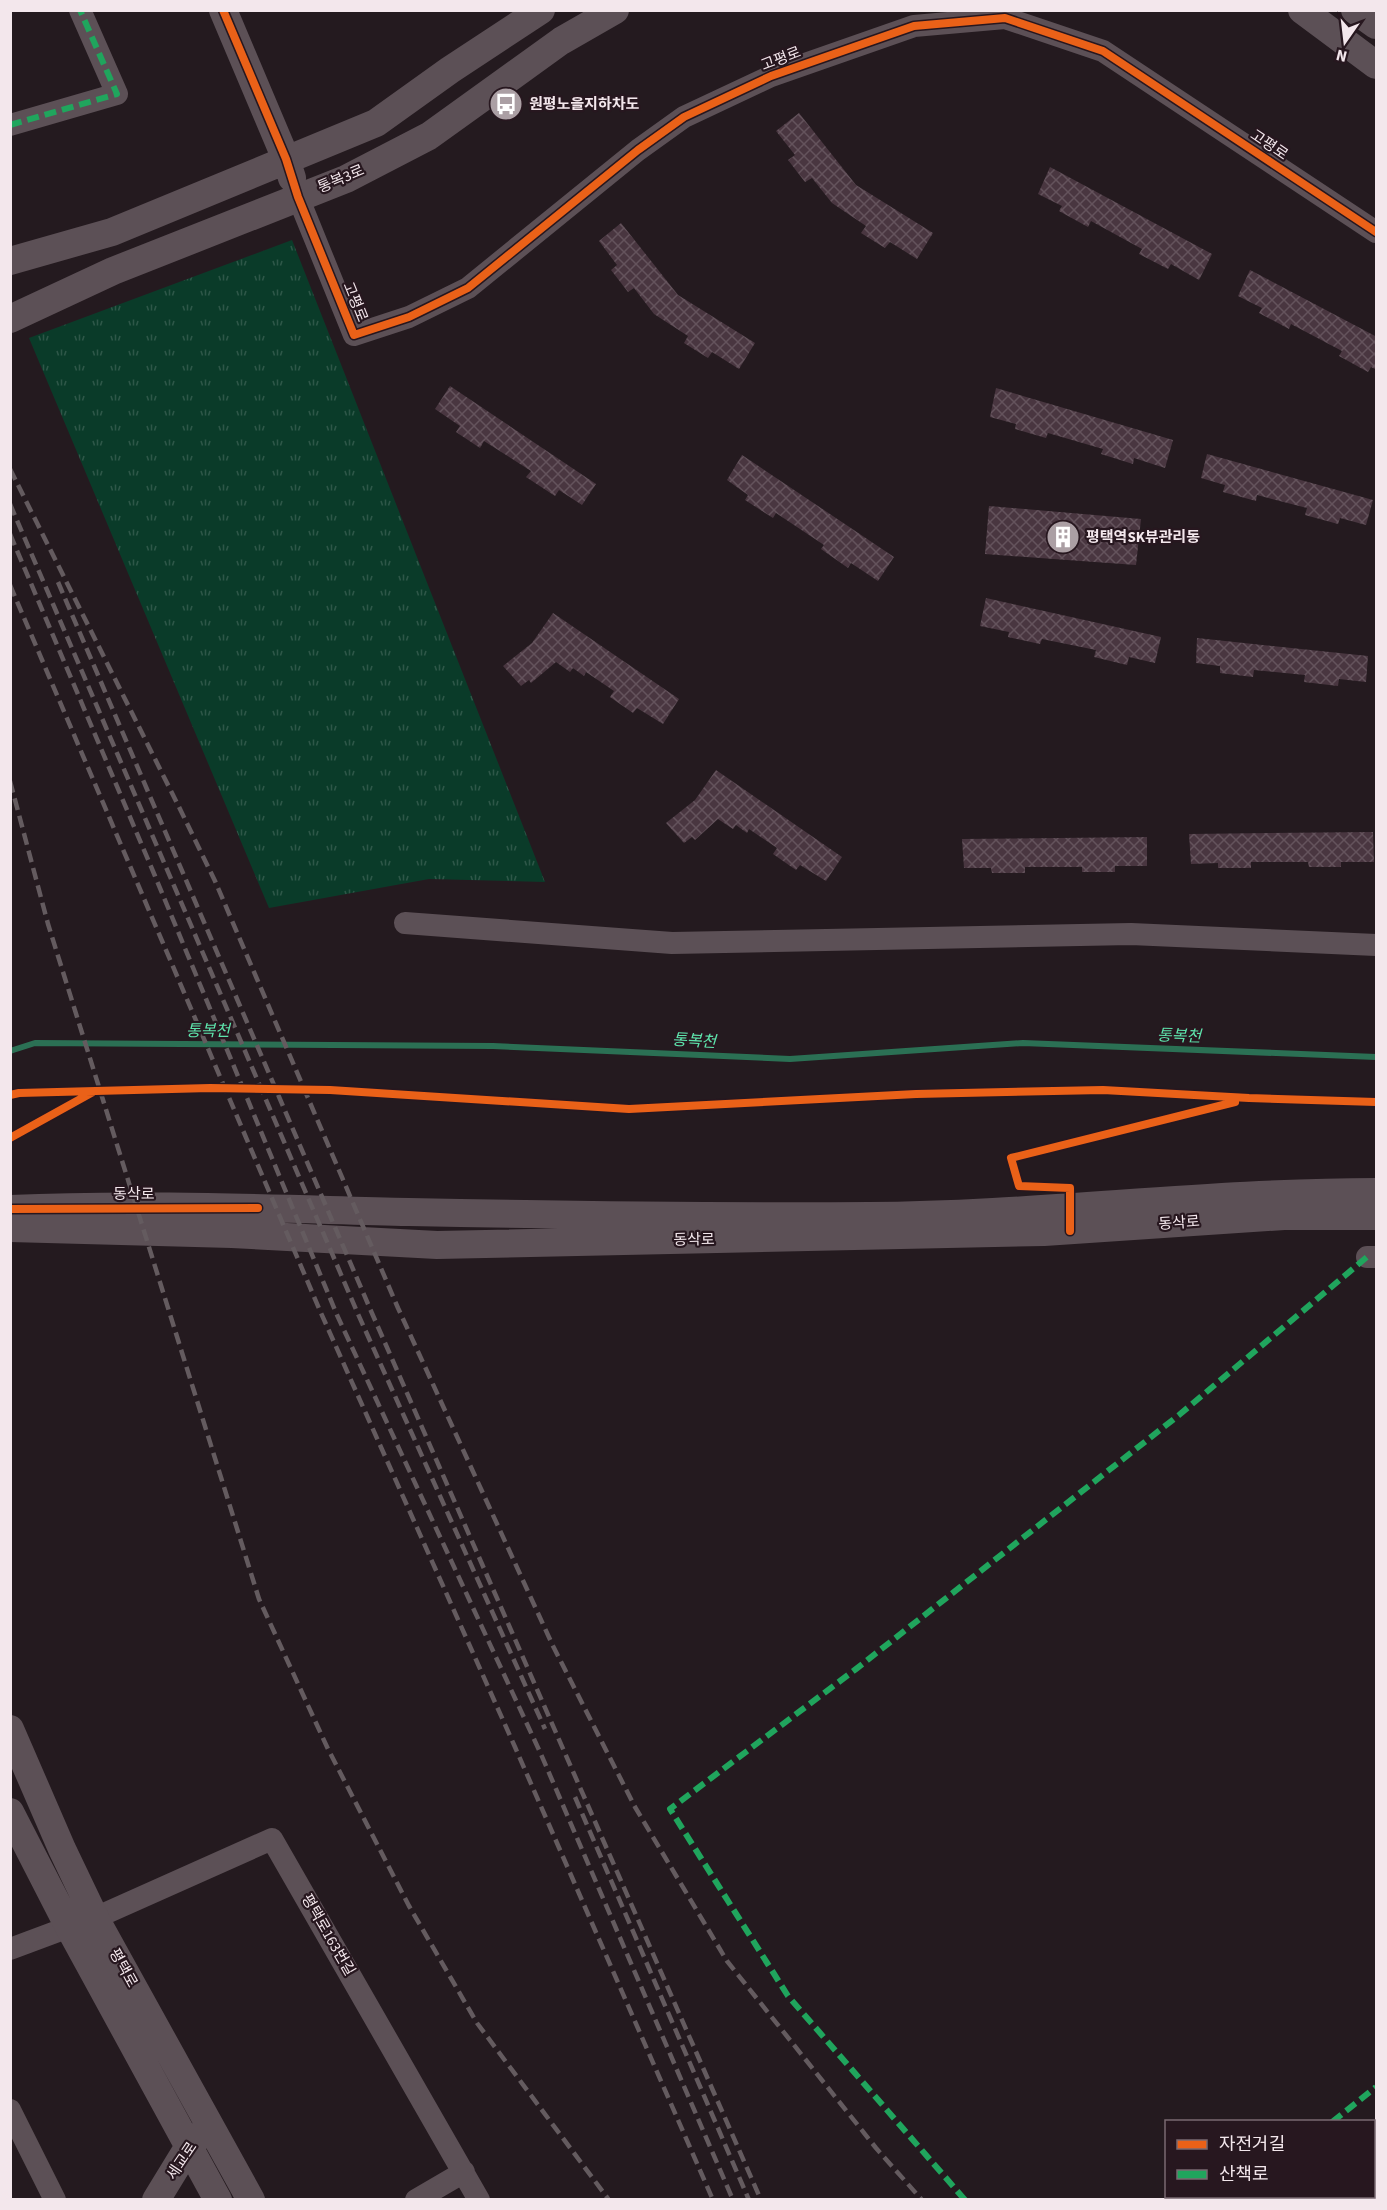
<svg xmlns="http://www.w3.org/2000/svg" width="1387" height="2210" viewBox="0 0 1387 2210" font-family="'Source Sans 3','Noto Sans KR',sans-serif">
<defs>
<pattern id="park-tufts" width="24" height="20" patternUnits="userSpaceOnUse" patternTransform="scale(1.5)"><rect width="24" height="20" fill="#0a3b29"/><path d="M3 7l-1-3M5 7V3M7 7l1-3M15 17l-1-3M17 17v-4M19 17l1-3" fill="none" stroke="#2e5748"/></pattern>
<pattern id="building-cross-hatch" width="8" height="8" patternUnits="userSpaceOnUse" patternTransform="scale(1.5)"><rect width="8" height="8" fill="#493640"/><path d="M0 0l8 8M0 8l8-8" fill="none" stroke="#64535c"/></pattern>
</defs>
<rect width="100%" height="100%" fill="#241a1f"/>
<!-- park -->
<path fill="url(#park-tufts)" d="M292 240 545 882 429 879 269 908 29 338Z"/>
<g fill="none" stroke-linecap="round" stroke-linejoin="round">
<!-- stream -->
<path stroke="#2b7054" stroke-width="6" d="M10 1051 35 1043 493 1046 790 1059 1023 1043 1376 1057"/>
</g>
<!-- building -->
<path fill="url(#building-cross-hatch)" d="M799 113 856 185 933 233 917 259 890 242 885 248 861 233 866 226 832 203 812 178 805 182 788 160 795 155 776 131Z
M1050 167 1212 254 1199 280 1171 264 1168 269 1139 254 1142 249 1091 221 1088 227 1059 211 1062 206 1038 194Z
M621 223 678 295 755 343 739 369 712 352 708 358 684 343 688 336 654 314 634 288 628 292 611 270 617 265 599 241Z
M1250 270 1377 337V370L1371 367 1368 372 1339 356 1342 351 1291 324 1289 329 1259 313 1262 308 1238 296Z
M450 386 596 484 582 505 559 490 555 496 526 477 531 471 484 441 480 448 456 432 460 426 435 409Z
M996 388 1173 440 1165 468 1134 458 1133 464 1101 454 1103 449 1048 433 1046 438 1015 429 1016 424 990 417Z
M1207 454 1373 500 1366 525 1340 518 1338 524 1305 515 1307 508 1257 495 1256 501 1223 492 1225 485 1201 478Z
M742 455 894 557 878 581 851 563 848 568 821 549 824 545 776 513 773 518 745 500 748 495 727 480Z
M989 506 1141 519 1136 565 985 554Z
M986 598 1161 637 1155 663 1129 657 1127 665 1094 657 1096 650 1042 639 1040 644 1008 637 1009 632 980 626Z
M553 613 679 699 663 724 637 708 633 713 610 697 614 691 586 672 584 676 573 668 570 672 556 662 531 683 529 680 521 686 503 666 532 643Z
M1197 638 1368 656 1366 682 1339 679 1338 686 1304 682 1305 675 1254 670 1253 677 1220 673V666L1196 663Z
M716 770 842 857 826 881 800 865 796 870 773 854 777 848 749 829 747 833 736 825 733 829 718 819 695 840 692 837 684 843 666 823 695 800Z
M1373 832 1374 862H1341V867H1309L1308 862H1251V868H1218V863L1191 864 1189 834Z
M1147 837V866H1115V872H1082V867H1025V873H992L991 868H964L962 839Z"/>
<g fill="none" stroke-linecap="round" stroke-linejoin="round">
<!-- minor -->
<path stroke="#5c5056" stroke-width="22" d="M10 125 117 94 80 10
M298 197 354 335 409 317 468 288 638 150 684 117 771 76 914 26 1005 18 1103 51 1376 232
M405 923 672 943 1131 934 1376 945
M1367 1257H1376
M95 1918 272 1839 479 2200
M10 1949 69 1927
M10 2110 55 2200
M416 2200 464 2172"/>
<!-- tertiary -->
<path stroke="#5c5056" stroke-width="28" d="M223 10 286 159 292 178
M1302 10 1376 65
M1355 10 1376 25
M10 261 112 232 376 123 450 70 541 10
M10 319 113 271 346 179 429 136 561 41 615 10
M10 1209C143 1203 276 1209 409 1212 562 1215 716 1217 869 1216 1038 1215 1207 1192 1376 1192
M10 1228 232 1234 437 1245 1044 1232 1284 1216H1376
M10 1729 62 1849 95 1918 251 2200
M10 1812 69 1927 218 2200
M156 2200 189 2146 200 2135"/>
<!-- rail -->
<path stroke="#645b5f" stroke-width="4.5" stroke-dasharray="12 6" stroke-linecap="butt" d="M10 469 180 809 215 881 398 1308 553 1646 635 1807 727 1961 876 2148 922 2200
M10 504 358 1314 545 1729
M10 534 155 876 337 1315 540 1752 733 2200
M58 582 371 1311 761 2200
M10 585 321 1313 515 1747 713 2200
M10 781 48 924 259 1599 328 1749 409 1906 477 2023 609 2200
M575 1797 749 2200"/>
<!-- quiet -->
<path stroke="#20a55d" stroke-width="6" stroke-dasharray="12 6" stroke-linecap="butt" d="M10 125 117 94 80 10
M1332 2122 1376 2087
M965 2200 788 1996 670 1809 856 1669 1179 1415 1367 1257
M1232 2200 1236 2196"/>
<!-- cycleway casing -->
<g stroke="#27171f" stroke-width="11">
<path id="cycleway" d="M223 10 286 159 298 197 354 335 409 317 468 288 638 150 684 117 771 76 914 26 1005 18 1103 51 1376 232
M10 1095 19 1093 210 1088 330 1090 629 1109 916 1094 1103 1090 1249 1098 1376 1102
M10 1138 93 1092
M10 1209 258 1208
M1070 1231V1188L1019 1186 1011 1158 1235 1102"/>
</g>
<!-- cycleway -->
<use href="#cycleway" stroke="#ea6118" stroke-width="8"/>
</g>
<!-- icons -->
<defs>
<g id="bus-disc" transform="scale(1.725)"><circle r="9.5" fill="#ab9fa4" stroke="#27171f"/><path d="M-5-6H5V4H4V6H2V4H-2V6H-4V4H-5ZM-3.5-4V0h7V-4ZM-3.5 1.2v1.5H-2V1.2ZM2 1.2v1.5H3.5V1.2Z" fill="#fff"/></g>
<g id="building-disc" transform="scale(1.725)"><circle r="9.5" fill="#ab9fa4" stroke="#27171f"/><path d="M-4-6H4V6H1V3H-1V6H-4ZM-2.5-4.3h1.7v1.8h-1.7ZM.8-4.3h1.7v1.8H.8ZM-2.5-1h1.7V.8h-1.7ZM.8-1h1.7V.8H.8Z" fill="#fff"/></g>
</defs>
<g fill-rule="evenodd">
<use href="#bus-disc" x="506" y="104"/>
<use href="#building-disc" x="1063" y="537"/>
</g>
<g text-anchor="middle" dominant-baseline="central" stroke-width="4.5" stroke-linejoin="round" paint-order="stroke">
<!-- street labels -->
<g font-size="15" fill="#f3e7ec" stroke="#27171f">
<text transform="translate(781 59) rotate(-21)">고평로</text>
<text transform="translate(1269 145) rotate(34)">고평로</text>
<text transform="translate(341 179) rotate(-23)">통복3로</text>
<text transform="translate(355 302) rotate(68)">고평로</text>
<text x="134" y="1194">동삭로</text>
<text transform="translate(1179 1223) rotate(-4)">동삭로</text>
<text transform="translate(694 1240) rotate(-1)">동삭로</text>
<text transform="translate(328 1935) rotate(60)">평택로163번길</text>
<text transform="translate(123 1968) rotate(61)">평택로</text>
<text transform="translate(182 2161) rotate(-56)">세교로</text>
</g>
<!-- poi labels -->
<g font-size="15" font-weight="bold" fill="#f3e7ec" stroke="#27171f" text-anchor="start">
<text x="529" y="104">원평노을지하차도</text>
<text x="1086" y="537">평택역SK뷰관리동</text>
</g>
<!-- water labels -->
<g font-size="16" font-style="italic" fill="#5ee4ac" stroke="#27171f">
<text x="208" y="1031">통복천</text>
<text transform="translate(1179 1036) rotate(2)">통복천</text>
<text transform="translate(694 1041) rotate(3)">통복천</text>
</g>
</g>
<!-- border -->
<rect width="1387" height="2210" fill="none" stroke="#f3e7ec" stroke-width="24"/>
<!-- legend -->
<rect x="1165" y="2120" width="210" height="78" fill="#27171f" stroke="#796a71" stroke-width="1.5"/>
<rect x="1177" y="2140" width="30" height="9" fill="#ea6118" stroke="#796a71" stroke-width="1.5"/>
<text x="1219" y="2150" font-size="18" fill="#f3e7ec">자전거길</text>
<rect x="1177" y="2170" width="30" height="9" fill="#20a55d" stroke="#796a71" stroke-width="1.5"/>
<text x="1219" y="2180" font-size="18" fill="#f3e7ec">산책로</text>
<!-- north arrow -->
<g transform="translate(1345 42) rotate(194)" stroke="#27171f" stroke-width="4.5" paint-order="stroke">
<path d="M0-4.5L10 22L0 15L-10 22Z" fill="#f3e7ec"/>
<text y="-9" font-size="16" font-weight="bold" text-anchor="middle" fill="#f3e7ec">N</text>
</g>
</svg>
